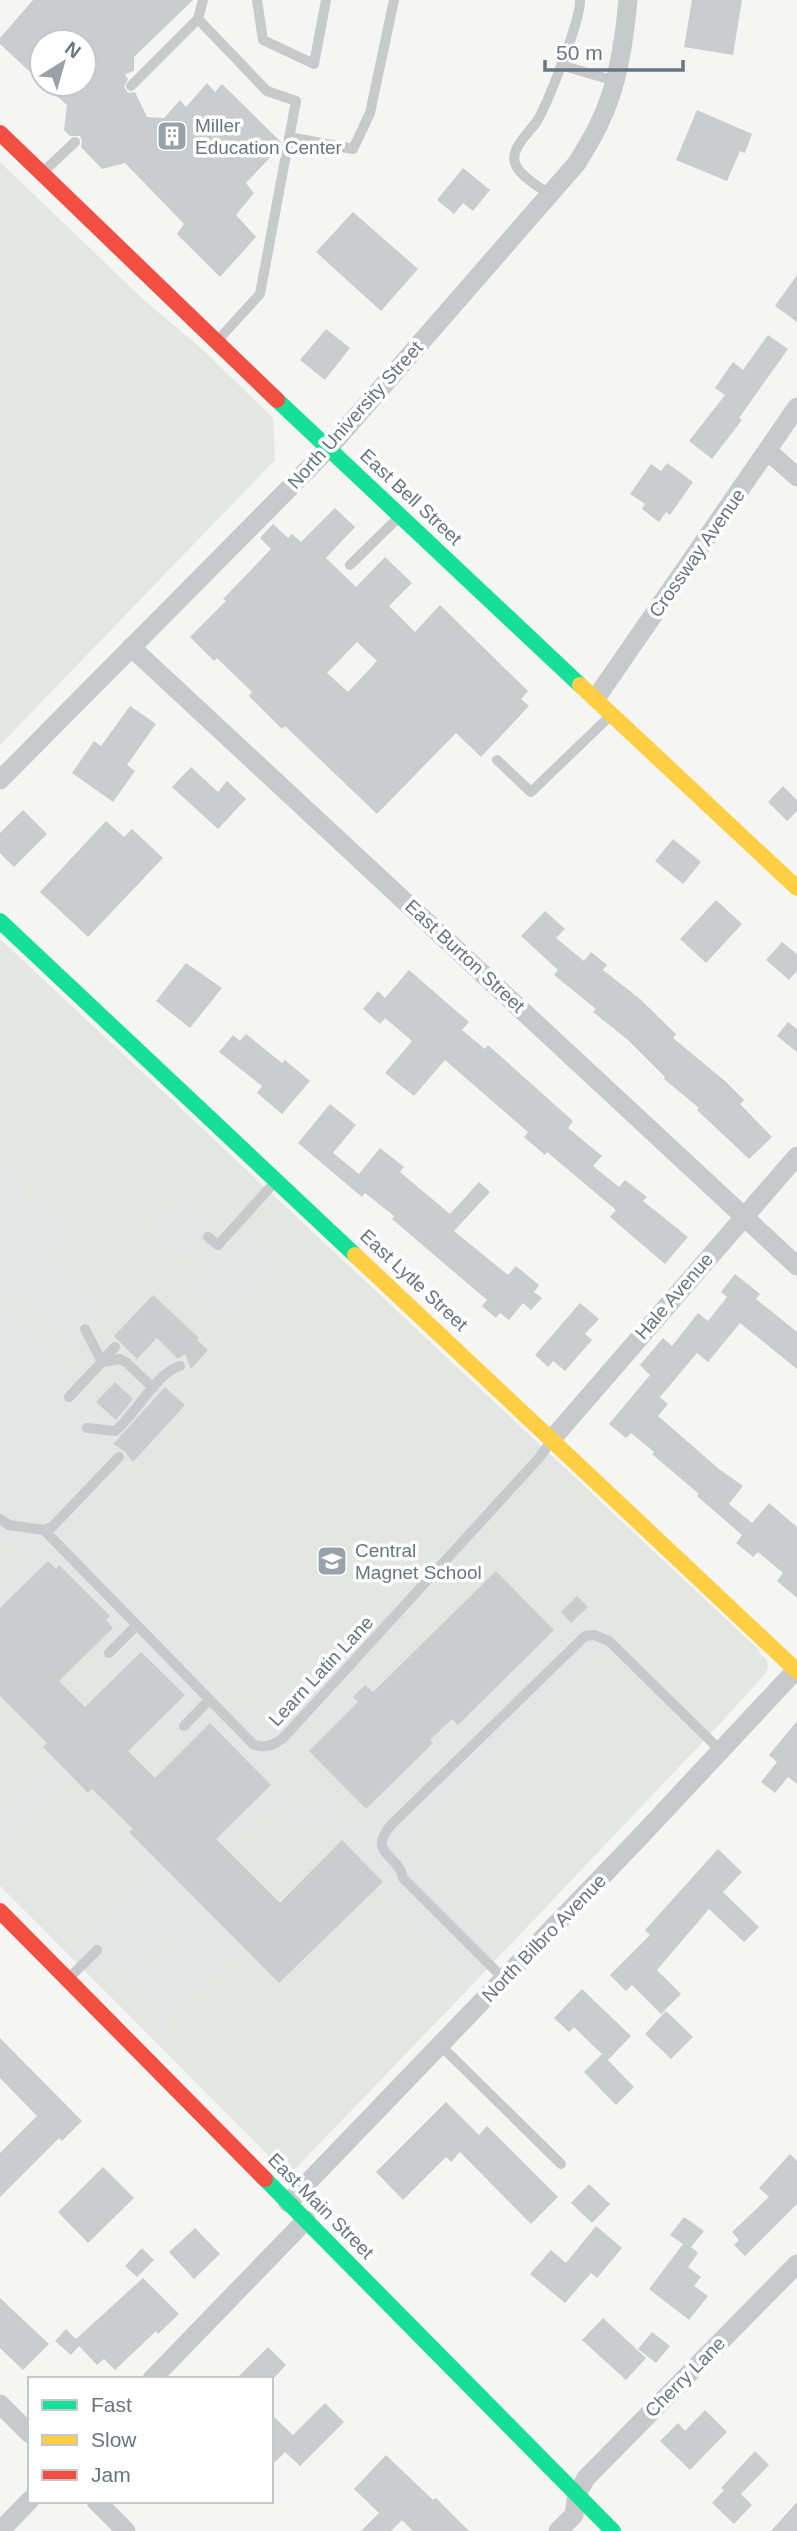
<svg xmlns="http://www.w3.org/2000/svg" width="797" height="2531" viewBox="0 0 797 2531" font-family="Arial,sans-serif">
<rect width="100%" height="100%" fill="#f5f5f4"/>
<!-- built -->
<path fill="#e4e5e5" d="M0 939 758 1649 768 1668 716 1728 469 1988 288 2175 0 1886Z"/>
<!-- green -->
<path fill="#e4e6e2" d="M0 162 145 301 200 347 273 418 275 460 0 745Z
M0 939 263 1186 258 1192 0 950Z
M0 957 253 1194V1198L218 1238 180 1201 174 1208 166 1201 150 1219 157 1226 151 1233 181 1260 201 1239 217 1254 188 1286 225 1320 276 1264 240 1231 244 1222 263 1203 507 1430 529 1453 524 1463 287 1721 270 1732 257 1728 251 1721 258 1714 248 1703 239 1711 68 1536 67 1530 71 1525 129 1465 134 1469 179 1419 176 1415 185 1405 165 1387 175 1376C188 1374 198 1361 208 1350L197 1340 198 1338 153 1295 114 1336 103 1342 94 1326 95 1320 103 1313 60 1259 51 1267 48 1266 50 1256 71 1233 33 1196 23 1205H20L19 1200 27 1190 0 1165Z
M273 1195 529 1436 530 1448 511 1428 266 1200Z
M31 1278 22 1292 65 1344 77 1337 87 1355V1359L72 1370 68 1366 0 1302V1283L13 1295Z
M112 1367 121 1376 111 1386 104 1380 100 1385 105 1392 97 1404 88 1396 89 1390Z
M550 1467 567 1470 767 1660 768 1668 766 1673 716 1728C698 1722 616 1634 600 1615L587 1611 588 1607 567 1606 561 1613 570 1622 549 1640 546 1638 554 1630 496 1571 452 1615 427 1594 535 1476Z
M0 1543 29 1556 35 1561 0 1596Z
M423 1598 448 1619 423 1643 402 1621Z
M399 1624 420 1646 378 1688 359 1668Z
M540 1645 542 1648 539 1653 464 1727 458 1725Z
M90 1650 117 1675 85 1707 59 1681Z
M602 1653 614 1659 685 1730 697 1747 499 1956 408 1862 403 1847 406 1838 580 1664 590 1656Z
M355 1673 374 1691 365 1685 353 1697 358 1702 352 1707 339 1690Z
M7 1703 47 1743 43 1747 52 1756 48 1759 0 1711V1707Z
M0 1718 45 1764 32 1777 36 1782 0 1817Z
M317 1718 330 1730 316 1744 304 1733Z
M159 1721 186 1748 155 1778 128 1751Z
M297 1744 335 1781 311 1805H292L264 1777Z
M76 1780 92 1789 133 1829 126 1838 72 1784Z
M68 1786 123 1842 42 1922 0 1880V1853Z
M342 1789 365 1812 347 1830 324 1807Z
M263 1793 268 1797 232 1832 228 1828Z
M276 1805 301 1830 316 1815 342 1840 280 1903 223 1846 226 1841 233 1847Z
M128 1847 150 1869 69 1949 47 1927Z
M375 1889 465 1978 469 1988 297 2167 289 2171 155 2036 244 1948 280 1983Z
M181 1928 186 1930V1934L149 1971 157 1979 152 1984 137 1969Z
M106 1966H112L163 2017 150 2031 95 1976Z"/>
<!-- building -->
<path fill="#cbcccd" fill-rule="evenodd" d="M33 0H193L134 57V71L125 74 128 79 124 87 128 93 135 92 147 117 164 118 180 100 186 107 207 83 215 92 222 84 281 142 280 147 246 183 254 193 236 215 256 237 220 277 177 234 184 224 125 163 102 169 81 147 82 141 80 136H70L64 130 67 105 43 84H84V42H42V83L0 44V38Z
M692 0H742L733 55 684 47Z
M697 110 752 134 745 153 740 151 727 181 676 160Z
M463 168 490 190 473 211 463 203 454 214 437 200Z
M353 212 418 269 381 311 316 252Z
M797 275V322L775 306Z
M326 329 350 348 325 380 300 360Z
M768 335 788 349 739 418 742 420 712 459 689 441 725 395 715 388 733 362 743 370Z
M667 463 693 482 670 515 666 512 659 522 642 509 645 504 630 494 651 464 661 471Z
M335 508 355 527 326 558 356 587 385 557 412 583 389 606 415 632 440 605 528 691 521 699 529 706 481 757 456 733 377 814 285 726 282 729 249 696 252 692 217 658 214 661 190 637 226 601 223 599 271 549 260 538 273 524 288 538 292 534 301 542ZM357 642 377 661 348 692 327 673Z
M130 706 156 724 127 765 135 771 113 802 72 773 94 741 101 746Z
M191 767 218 792 227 781 246 799 218 829 172 787Z
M783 786 797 800V811L787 821 768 802Z
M23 810 47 834 14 867 0 853V833Z
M106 821 124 837 132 829 163 858 88 937 40 892Z
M673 839 701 862 683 884 655 861Z
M716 900 742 924 706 963 680 939Z
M545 911 565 929 556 938 584 961 591 952 607 965 603 970 640 999 676 1034 673 1038 725 1081 744 1100 740 1104 772 1137 749 1159 697 1110 699 1108 664 1079 665 1077 628 1040 593 1012 596 1009 554 975 558 970 521 936Z
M782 942 797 954V971L789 980 766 960Z
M186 963 222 988 190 1028 156 1001Z
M409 970 469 1022 462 1030 485 1049 488 1045 573 1121 568 1128 602 1156 593 1166 619 1187 625 1180 647 1197 643 1201 688 1237 665 1264 610 1217 616 1210 547 1152 545 1155 524 1137 528 1132 445 1060 414 1096 385 1073 412 1041 385 1018 380 1024 363 1009 378 991 385 998Z
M788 1022 797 1029V1052L777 1036Z
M246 1034 282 1063 285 1060 310 1081 282 1114 257 1093 262 1086 219 1052 233 1035 240 1041Z
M330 1104 356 1125 333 1153 359 1174 380 1148 404 1167 400 1172 450 1214 479 1182 490 1192 454 1231 508 1275 516 1266 539 1285 534 1292 542 1298 531 1310 523 1303 509 1320 500 1313 496 1318 482 1306 487 1300 392 1219 394 1216 365 1193 362 1197 298 1143Z
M735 1274 760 1294 756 1299 797 1332V1369L740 1323 708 1362 697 1353 660 1397 668 1404 658 1416 719 1469 743 1486 729 1504 752 1523 769 1503 797 1527V1598L777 1581 783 1573 758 1552 753 1557 736 1543 742 1535 697 1496 699 1494 652 1454 654 1452 631 1433 626 1438 609 1424 650 1375 640 1365 663 1338 672 1346 698 1313 708 1321 727 1297 721 1292Z
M153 1295 199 1338 197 1340 208 1350 191 1369 185 1354 178 1359 157 1338 137 1359 114 1336Z
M580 1303 599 1319 585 1334 592 1340 565 1371 553 1361 548 1367 535 1355Z
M115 1382 133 1399 116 1420 96 1402Z
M165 1387 185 1405 133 1462 124 1451 113 1444Z
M48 1561 56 1569 59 1565 110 1616 106 1620 113 1628 59 1681 85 1707 141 1652 185 1695 128 1751 155 1778 210 1723 271 1785 216 1839 280 1903 342 1840 383 1882 279 1983 129 1832 133 1829 92 1789 88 1793 43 1747 47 1743 0 1696V1608Z
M496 1571 554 1630 458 1725 452 1719 430 1740 433 1743 366 1809 309 1751 358 1702 353 1697 365 1685 373 1692Z
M577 1596 588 1607 571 1623 561 1612Z
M797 1721V1784L788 1777 775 1793 761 1782 777 1762 769 1755Z
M718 1849 742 1872 723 1892 759 1927 744 1942 709 1909 657 1970 681 1994 661 2014 632 1985 626 1991 610 1975 650 1935 645 1930Z
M582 1989 631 2036 608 2060 574 2027 569 2032 554 2018Z
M666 2011 693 2037 671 2059 645 2034Z
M0 2038 82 2121 62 2141 59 2138 0 2197V2153L37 2116 0 2078Z
M602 2054 634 2087 616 2105 584 2072Z
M446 2102 479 2135 487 2126 558 2197 531 2224 460 2152 451 2162 446 2157 403 2200 376 2172Z
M790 2154 797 2161V2204L745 2256 734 2245 739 2240 732 2232 769 2197 759 2188Z
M103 2167 134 2198 88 2243 58 2212Z
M589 2184 610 2204 592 2223 571 2203Z
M684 2217 704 2231 691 2247 698 2253 688 2267 701 2277 694 2286 708 2296 689 2320 649 2289 683 2244 670 2235Z
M596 2226 622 2248 597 2278 591 2273 565 2303 530 2274 551 2250 566 2263Z
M195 2228 220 2254 194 2279 169 2252Z
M142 2248 154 2260 137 2277 125 2266Z
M143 2278 179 2314 158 2334 156 2331 115 2370 104 2359 97 2365 79 2346 71 2355 55 2341 66 2329 76 2339Z
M0 2298 49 2344 23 2370 0 2348Z
M603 2318 646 2358 626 2380 582 2340Z
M652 2332 670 2346 656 2363 638 2349Z
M268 2347 286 2365 273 2379H236Z
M325 2403 344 2422 300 2466 285 2452 271 2466V2414L293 2435Z
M705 2410 727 2432 690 2470 660 2441 678 2423 685 2431Z
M755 2451 769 2465 741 2494 752 2505 734 2524 712 2503 724 2490 721 2488Z
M386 2455 433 2500 436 2498 469 2531H413L402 2520 391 2531H361L379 2513 354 2489Z
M797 2502V2531H771Z"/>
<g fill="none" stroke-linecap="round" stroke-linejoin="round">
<!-- lane -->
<path stroke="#c7c9ca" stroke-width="10" d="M203 0 198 19 267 91 296 101 260 294 218 340
M257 0 263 40 314 64 326 0
M561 65 615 81
M131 86 198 19
M289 137 353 149 370 113 394 0
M43 172 75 142
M550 195C540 187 519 176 515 163 510 148 530 132 537 121 548 103 581 19 580 0
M350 565 400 516
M497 760 531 792 610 716
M208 1237 218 1245 274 1183
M102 1361 115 1347
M102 1362 120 1359 127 1363 153 1388
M69 1397 102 1362 85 1329
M87 1428 115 1431C136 1414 157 1372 180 1366
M0 1519 9 1525 44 1530 253 1744C267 1750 277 1744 287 1734L539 1458 552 1440
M44 1530 52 1527 119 1457
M109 1653 137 1625
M184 1726 209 1700
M68 1979 97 1950
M504 1979 403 1878C399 1854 366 1854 391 1825L585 1636 594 1635 609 1641 721 1751
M440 2045 561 2164"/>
<!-- street -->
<path stroke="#c7c9ca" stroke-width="19" d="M768 451 797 477
M131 647 797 1266
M596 698 797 407
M0 780 328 449 577 163C585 150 593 137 599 124 618 86 624 42 628 0
M552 1439 797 1156
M288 2203 639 1838 796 1670
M152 2379 306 2220
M0 2404 30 2434
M96 2501 126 2531
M0 2531 30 2500
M558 2531 574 2515 577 2494 586 2478 797 2264"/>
<!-- fast -->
<path stroke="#16e098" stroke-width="16" d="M277 400 580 685
M0 921 355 1255
M265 2179 613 2531"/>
<!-- slow -->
<path stroke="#ffcf43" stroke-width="16" d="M580 685 797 888
M355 1255 797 1671"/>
<!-- jam -->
<path stroke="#f24e42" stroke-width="16" d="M0 133 277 400
M0 1911 265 2179"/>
</g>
<!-- icons -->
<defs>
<g id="building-square" transform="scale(1.575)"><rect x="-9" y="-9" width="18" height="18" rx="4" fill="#99a2a9" stroke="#fff"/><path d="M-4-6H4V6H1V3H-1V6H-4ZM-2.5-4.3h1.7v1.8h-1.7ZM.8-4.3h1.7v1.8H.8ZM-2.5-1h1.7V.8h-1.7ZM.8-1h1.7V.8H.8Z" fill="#fff"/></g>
<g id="school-square" transform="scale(1.575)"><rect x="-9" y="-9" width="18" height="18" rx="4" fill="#99a2a9" stroke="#fff"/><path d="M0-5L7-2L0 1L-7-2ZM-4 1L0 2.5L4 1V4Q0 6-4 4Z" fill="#fff"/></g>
</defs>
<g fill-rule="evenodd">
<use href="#building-square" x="172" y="136"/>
<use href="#school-square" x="332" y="1561"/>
</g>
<g text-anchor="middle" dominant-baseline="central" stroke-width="7" stroke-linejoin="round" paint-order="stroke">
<!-- poi labels -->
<g font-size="19" fill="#687681" stroke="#fff" text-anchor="start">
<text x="195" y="125">Miller<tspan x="195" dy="22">Education Center</tspan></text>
<text x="355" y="1550">Central<tspan x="355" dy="22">Magnet School</tspan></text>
</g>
<!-- street labels -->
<g font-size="19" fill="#687681" stroke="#fff">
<text transform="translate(355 415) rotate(-48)">North University Street</text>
<text transform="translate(411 497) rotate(43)">East Bell Street</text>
<text transform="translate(697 553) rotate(-55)">Crossway Avenue</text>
<text transform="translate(465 956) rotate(43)">East Burton Street</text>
<text transform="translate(414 1280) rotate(43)">East Lytle Street</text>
<text transform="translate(674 1296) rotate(-49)">Hale Avenue</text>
<text transform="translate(321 1671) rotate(-47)">Learn Latin Lane</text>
<text transform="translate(544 1938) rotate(-46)">North Bilbro Avenue</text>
<text transform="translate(321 2206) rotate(45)">East Main Street</text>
<text transform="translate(685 2377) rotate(-45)">Cherry Lane</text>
</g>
</g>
<!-- legend -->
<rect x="28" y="2377" width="245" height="126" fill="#ffffff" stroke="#c3c8cd" stroke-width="2"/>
<rect x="42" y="2400" width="35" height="10" fill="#16e098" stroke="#c3c8cd" stroke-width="2"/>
<text x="91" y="2412" font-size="21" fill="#687681">Fast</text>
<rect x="42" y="2435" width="35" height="10" fill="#ffcf43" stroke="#c3c8cd" stroke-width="2"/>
<text x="91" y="2447" font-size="21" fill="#687681">Slow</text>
<rect x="42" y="2470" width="35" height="10" fill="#f24e42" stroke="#c3c8cd" stroke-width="2"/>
<text x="91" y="2482" font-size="21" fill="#687681">Jam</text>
<!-- north arrow -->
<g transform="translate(63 63) rotate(37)"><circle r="33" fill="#ffffff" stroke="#c3c8cd" stroke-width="2"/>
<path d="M0-5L12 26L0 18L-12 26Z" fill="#99a2a9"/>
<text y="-10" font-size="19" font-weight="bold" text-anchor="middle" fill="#687681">N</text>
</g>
<!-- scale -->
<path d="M545 60v10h138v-10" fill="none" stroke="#687681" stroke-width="3.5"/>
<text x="556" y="60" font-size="21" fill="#687681" stroke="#ffffff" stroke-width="5" paint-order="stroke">50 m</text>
</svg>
